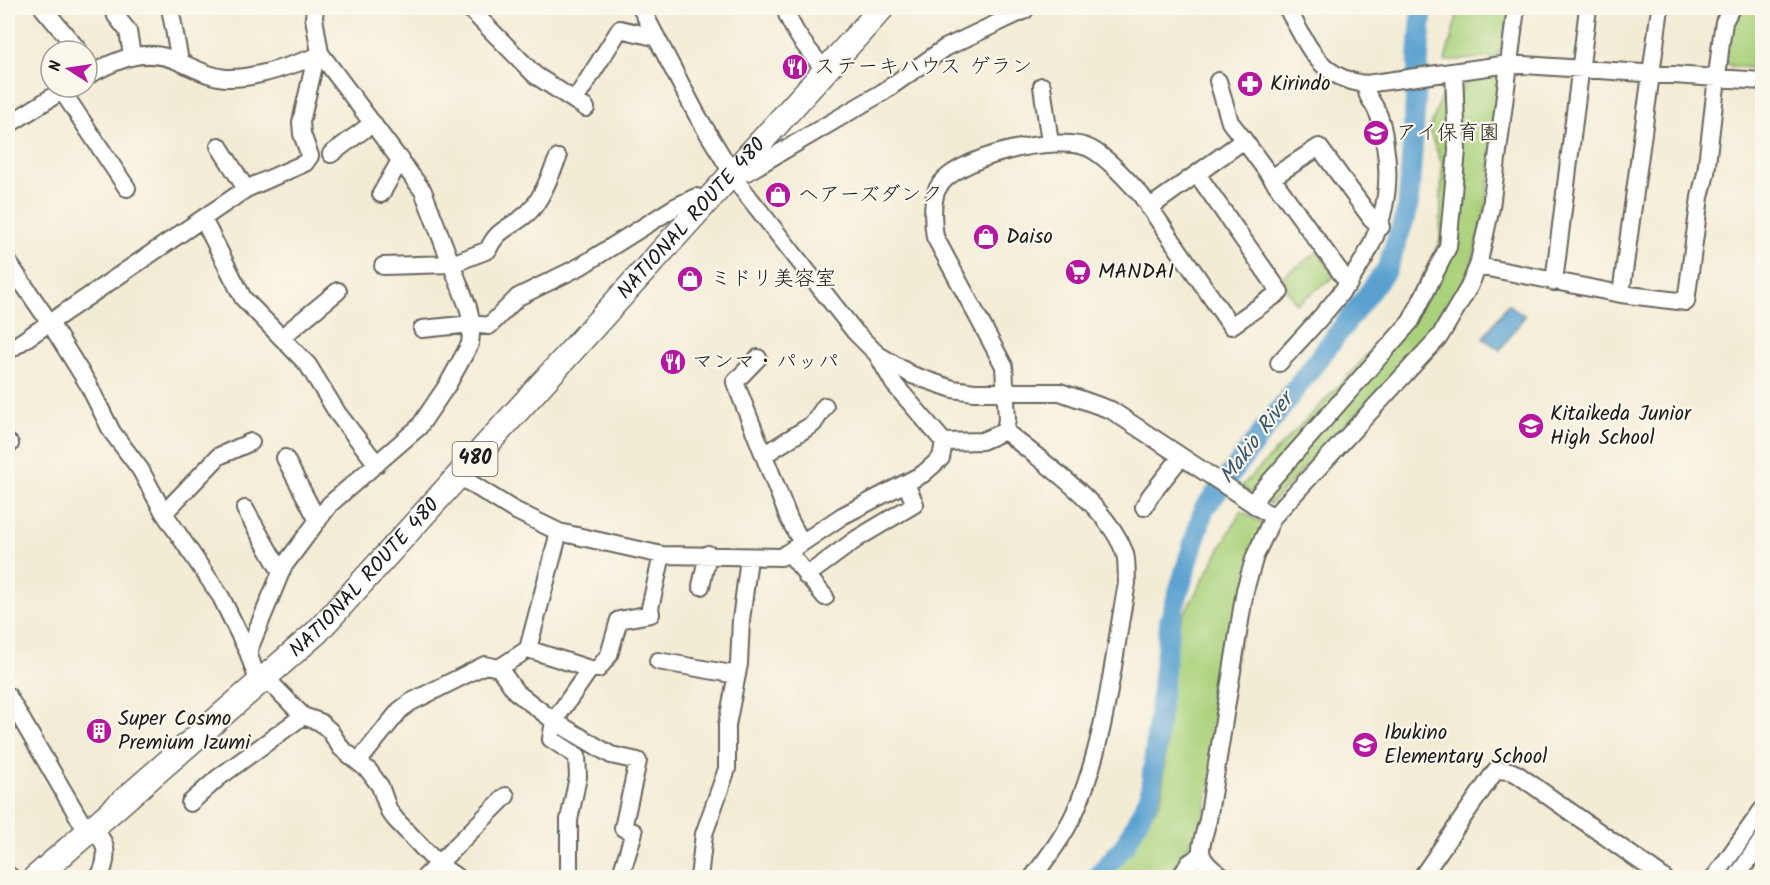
<svg xmlns="http://www.w3.org/2000/svg" width="1770" height="885" viewBox="0 0 1770 885" font-family="Kalam,'Klee One',sans-serif">
<rect width="100%" height="100%" fill="#fbf7ec"/>
<filter id="ink" filterUnits="userSpaceOnUse"><feTurbulence type="fractalNoise" baseFrequency=".0167" numOctaves="2"/><feDisplacementMap in="SourceGraphic" scale="12" xChannelSelector="R" yChannelSelector="G"/><feConvolveMatrix kernelMatrix="1 2 1 2 8 2 1 2 1" color-interpolation-filters="sRGB"/></filter>
<filter id="wash" filterUnits="userSpaceOnUse"><feTurbulence type="fractalNoise" baseFrequency=".008" numOctaves="4" result="noise"/><feDisplacementMap in="SourceGraphic" scale="24" xChannelSelector="R" yChannelSelector="G"/><feGaussianBlur stdDeviation="1.35" result="paint"/><feColorMatrix in="noise" values="0 0 0 0 0 0 0 0 0 0 0 0 0 0 0 0 0 1.4 0 .05"/><feComposite in="paint" operator="in"/></filter>
<g filter="url(#wash)">
<rect width="100%" height="100%" fill="#f3ecd5"/>
<!-- green -->
<path fill="#aad27c" stroke="#63774c" stroke-width="1.5" d="M1459 8H1511L1498 57 1445 61Z
M1736 8H1762V69L1730 66 1724 59 1727 35Z
M1501 72 1486 207 1471 266 1445 321 1270 504 1241 487 1354 370 1407 308 1440 242 1442 164 1429 131 1442 94 1461 91 1468 79Z
M1318 252 1335 276 1297 304 1279 279Z
M1241 511 1263 524 1204 816 1193 839 1167 877 1110 878 1161 800 1177 627Z"/>
<!-- water -->
<path fill="#5aa1d0" stroke="#3b5e76" stroke-width="1.5" d="M1508 304 1525 316 1500 350 1483 338Z"/>
<g fill="none" stroke-linecap="round" stroke-linejoin="round">
<!-- river -->
<path stroke="#5aa1d0" stroke-width="21" d="M1096 878 1125 845 1150 796 1170 620 1204 509 1387 269 1408 208 1422 8"/>
</g>
</g>
<g filter="url(#ink)">
<g fill="none" stroke-linecap="round" stroke-linejoin="round">
<!-- minor casing -->
<g stroke="#67655d" stroke-width="20">
<path id="minor" d="M43 8 79 51
M114 8 116 16 128 31 132 55
M170 8 180 61
M469 8 535 75 586 108
M641 8 697 115 740 186 855 332 877 354 912 375 953 389 974 392H1060L1111 410 1273 517
M785 8C792 32 809 51 825 70
M1287 8C1308 45 1319 79 1366 84L1509 64 1762 81
M87 76C119 58 147 46 182 63 196 69 210 77 226 78 256 79 287 66 316 57L320 53
M1218 81 1230 122 1244 140
M1042 86 1050 143
M62 91 127 188
M575 100 620 29 654 37
M8 125 68 87
M219 146 246 189
M331 154 373 123
M733 173 747 172 883 92 945 48 1025 10
M1273 177 1319 147 1371 218 1381 227
M381 194 401 159
M1149 208 1244 140 1349 284
M203 219 243 298 308 365 338 414 377 464
M8 262 50 323 88 384 112 432 140 469 164 513 221 597 248 652 259 684
M383 266 452 264 488 250C498 227 512 228 529 212 542 199 550 175 558 158
M1478 266 1621 294 1686 302 1700 197 1706 173 1721 42 1724 22 1731 8
M1554 282 1588 8
M1621 294 1660 8
M422 329 472 324 489 326 518 297 581 266 675 207 696 197 709 200
M282 337 338 291
M8 351 246 189 305 163 310 156 302 134 301 122 316 57
M877 354 894 384 944 442 982 441 1005 431 1007 419 1004 366 935 237C933 224 932 205 936 192 948 157 1060 132 1091 149 1109 159 1127 180 1141 195L1231 326 1280 292 1197 174
M758 358 735 382 789 519 802 543
M1279 363C1338 298 1401 240 1385 145 1384 134 1381 119 1376 109 1371 99 1366 97 1366 84
M1005 431C1043 463 1106 504 1124 551 1128 560 1126 574 1127 583 1113 658 1106 742 1075 812 1064 836 1048 857 1032 878
M8 443 10 444
M764 455 813 424 825 406
M285 458 318 521
M459 476 512 509 559 532 528 649 499 668 516 692 554 721 551 739 577 756 578 777 569 820V878
M1254 505 1259 494 1411 321 1448 247 1457 150 1454 72
M1144 507 1150 496 1181 457
M245 509 281 572
M164 513 219 456 251 442
M559 532 662 555 781 557 842 516 923 474 941 458 944 442
M789 553 825 597
M806 576 858 538 915 504 906 484
M701 586 708 554
M528 649 590 669
M248 652 283 567 330 504 419 427 448 384 470 344 472 324 468 307 423 191 320 53 314 18 315 8
M658 661 737 675
M266 678 303 716 320 722 330 731 341 748 369 771 380 786 389 811 396 820 438 864 458 878
M8 696 83 825C87 829 90 830 95 833 110 843 107 865 98 878
M358 762 400 710 411 702 485 665 499 668
M190 803 218 778 303 716
M8 875 12 878
M424 878 506 796
M620 878 634 832 623 828 638 761 611 755 554 721 590 669H598L609 655 619 620 651 614 650 608 662 555
M699 878 704 834 727 769V725L739 664 741 620 749 558
M1180 878 1189 863 1200 856
M1224 878C1194 856 1199 853 1208 820L1245 590 1255 556 1273 517 1440 336 1469 287 1478 266 1491 207 1516 8
M1421 878 1496 770 1510 771 1517 774 1664 878
M1714 878 1762 810
M1736 878 1762 840"/>
</g>
<!-- highway casing -->
<g stroke="#67655d" stroke-width="27">
<g id="highway">
<path id="s1" d="M35 878 317 632 882 8"/>
</g>
</g>
<!-- minor -->
<use href="#minor" stroke="#fff" stroke-width="16"/>
<!-- highway -->
<use href="#highway" stroke="#fff" stroke-width="24"/>
</g>
</g>
<!-- icons -->
<defs>
<g id="restaurant-disc" transform="scale(1.35)"><circle r="9.5" fill="#b5179e" stroke="#fbf7ec"/><path d="M-5-6h1v4h1v-4h1v4h1v-4h1v5L-1.5 .5V6h-2V.5L-5-1ZM5-6V6H3V1.5H1.5Q1.5-4 5-6Z" fill="#fff"/></g>
<g id="pharmacy-disc" transform="scale(1.35)"><circle r="9.5" fill="#b5179e" stroke="#fbf7ec"/><path d="M-2-6h4v4h4v4h-4v4h-4v-4h-4v-4h4Z" fill="#fff"/></g>
<g id="school-disc" transform="scale(1.35)"><circle r="9.5" fill="#b5179e" stroke="#fbf7ec"/><path d="M0-5L7-2L0 1L-7-2ZM-4 1L0 2.5L4 1V4Q0 6-4 4Z" fill="#fff"/></g>
<g id="shop-disc" transform="scale(1.35)"><circle r="9.5" fill="#b5179e" stroke="#fbf7ec"/><path d="M-5-2.5h2.3a2.7 3.5 0 0 1 5.4 0H5L5.5 6h-11ZM-1.5-2.5h3a1.5 2.3 0 0 0-3 0Z" fill="#fff"/></g>
<g id="supermarket-disc" transform="scale(1.35)"><circle r="9.5" fill="#b5179e" stroke="#fbf7ec"/><path d="M-6-5.5h2.5l.6 2H6L4.5 2H-2.5L-4.4-4H-6ZM-1.5 3.2a1.3 1.3 0 1 0 .1 0ZM3 3.2a1.3 1.3 0 1 0 .1 0Z" fill="#fff"/></g>
<g id="building-disc" transform="scale(1.35)"><circle r="9.5" fill="#b5179e" stroke="#fbf7ec"/><path d="M-4-6H4V6H1V3H-1V6H-4ZM-2.5-4.3h1.7v1.8h-1.7ZM.8-4.3h1.7v1.8H.8ZM-2.5-1h1.7V.8h-1.7ZM.8-1h1.7V.8H.8Z" fill="#fff"/></g>
</defs>
<g fill-rule="evenodd">
<use href="#restaurant-disc" x="795" y="67"/>
<use href="#pharmacy-disc" x="1250" y="84"/>
<use href="#school-disc" x="1376" y="133"/>
<use href="#shop-disc" x="778" y="195"/>
<use href="#shop-disc" x="986" y="237"/>
<use href="#supermarket-disc" x="1078" y="272"/>
<use href="#shop-disc" x="690" y="279"/>
<use href="#restaurant-disc" x="673" y="362"/>
<use href="#school-disc" x="1531" y="426"/>
<use href="#building-disc" x="99" y="731"/>
<use href="#school-disc" x="1365" y="745"/>
</g>
<g text-anchor="middle" dominant-baseline="central" stroke-width="4.5" stroke-linejoin="round" paint-order="stroke">
<!-- shield labels -->
<rect fill="#fbf7ec" stroke="#5f5e5a" stroke-width="1.5" x="452.5" y="442" width="45" height="34" rx="4.5"/>
<g font-size="20" font-weight="bold" fill="#1c1c1c">
<text x="475" y="459">480</text>
</g>
<!-- poi labels -->
<g font-size="21" fill="#1c1c1c" stroke="#fbf7ec" text-anchor="start">
<text x="814" y="67">ステーキハウス ゲラン</text>
<text x="1270" y="84">Kirindo</text>
<text x="1396" y="133">アイ保育園</text>
<text x="798" y="195">ヘアーズダンク</text>
<text x="1006" y="237">Daiso</text>
<text x="1098" y="272">MANDAI</text>
<text x="710" y="279">ミドリ美容室</text>
<text x="692" y="362">マンマ・パッパ</text>
<text x="1550" y="414">Kitaikeda Junior<tspan x="1550" dy="24">High School</tspan></text>
<text x="118" y="719">Super Cosmo<tspan x="118" dy="24">Premium Izumi</tspan></text>
<text x="1384" y="733">Ibukino<tspan x="1384" dy="24">Elementary School</tspan></text>
</g>
<!-- street labels -->
<g font-size="21" fill="#1c1c1c" stroke="#fbf7ec">
<text stroke="none"><textPath href="#s1" startOffset="932">NATIONAL ROUTE 480</textPath></text>
<text stroke="none"><textPath href="#s1" startOffset="446">NATIONAL ROUTE 480</textPath></text>
</g>
<!-- water labels -->
<g font-size="22" font-style="italic" fill="#38586d" stroke="#fbf7ec">
<text transform="translate(1257 439) rotate(-53)">Makio River</text>
</g>
</g>
<!-- margin -->
<rect width="1770" height="885" fill="none" stroke="#fbf7ec" stroke-width="30"/>
<!-- north arrow -->
<g transform="translate(69 69) rotate(282)"><circle r="28" fill="#fbf7ec" stroke="#a29f99" stroke-width="1.5"/>
<path d="M0-4.5L10 22L0 15L-10 22Z" fill="#b5179e"/>
<text y="-9" font-size="16" font-weight="bold" text-anchor="middle" fill="#1c1c1c">N</text>
</g>
</svg>
